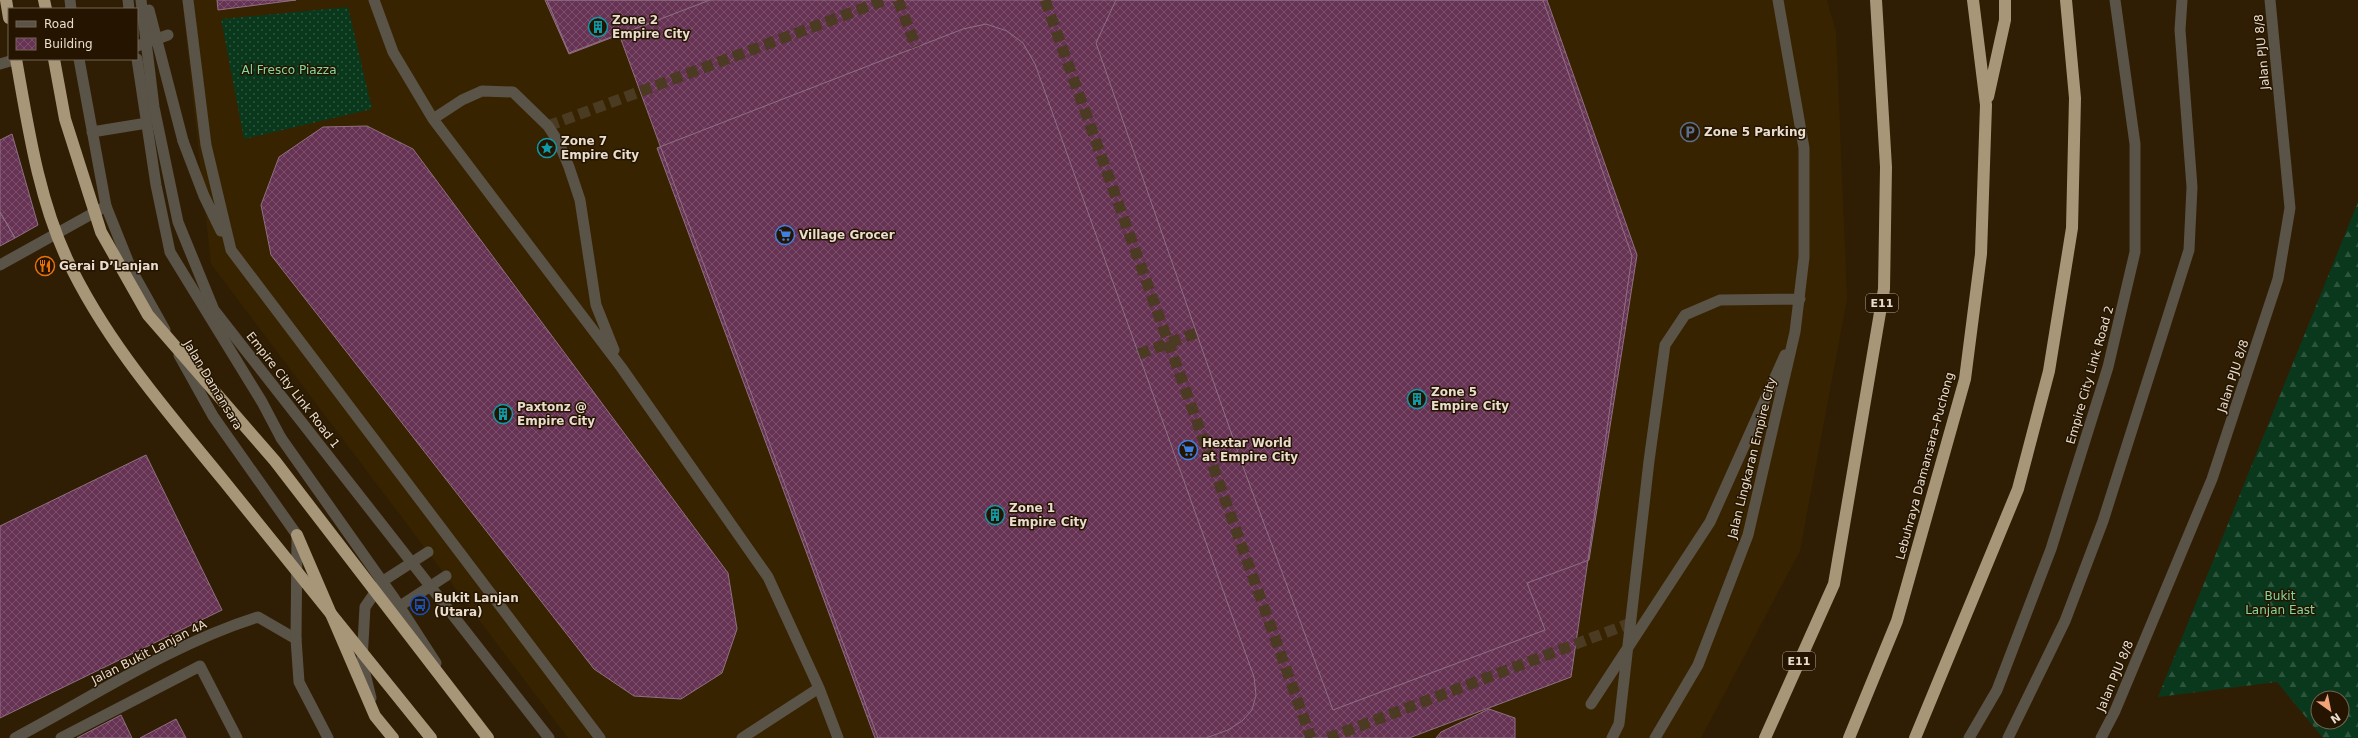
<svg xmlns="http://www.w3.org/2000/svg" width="2358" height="738" viewBox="0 0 2358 738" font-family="'DejaVu Sans',sans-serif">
<defs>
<pattern id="grass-dots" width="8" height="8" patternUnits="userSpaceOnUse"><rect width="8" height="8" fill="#09381d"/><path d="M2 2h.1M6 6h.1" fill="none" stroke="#2d543d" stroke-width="1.8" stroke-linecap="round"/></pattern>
<pattern id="forest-firs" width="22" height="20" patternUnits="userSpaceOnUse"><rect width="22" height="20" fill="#09381d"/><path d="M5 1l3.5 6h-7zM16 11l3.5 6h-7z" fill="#2d543d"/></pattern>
<pattern id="building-cross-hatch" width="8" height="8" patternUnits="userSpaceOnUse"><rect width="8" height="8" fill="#663354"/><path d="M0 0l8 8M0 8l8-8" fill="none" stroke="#7c506b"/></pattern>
</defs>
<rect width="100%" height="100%" fill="#2f1e04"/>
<!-- built -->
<path fill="#372300" d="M182 0H1827L1836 32 1847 299 1800 551 1701 738H568L211 264Z"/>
<!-- grass -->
<path fill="url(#grass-dots)" d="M348 7 372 109 244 139 221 19Z"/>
<!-- forest -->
<path fill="url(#forest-firs)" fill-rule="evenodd" d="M2358 202V738H2323L2277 682 2158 697ZM2318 698H2342V722H2318Z"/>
<!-- building -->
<path fill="url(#building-cross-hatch)" stroke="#8f7082" d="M217 0H296L218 10Z
M545 0H710L569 54Z
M547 0H1543L1632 256 1571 677 1409 738H878L619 34 569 53Z
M1116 0H1547L1637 255 1589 560 1527 583 1545 630 1333 710 1242 464 1096 43Z
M986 24 1007 31 1023 43 1035 64 1254 677 1256 695 1252 710 1242 721 1228 730 1206 738H875L657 148 963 29Z
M367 126 413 149 728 573 737 629 722 673 681 699 634 696 594 669 271 255 261 205 279 157 323 127Z
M12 134 38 225 15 238 0 212V140Z
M0 212 15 238 0 246Z
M146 455 222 610 0 718V526Z
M1489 709 1515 718V738H1436L1441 732Z
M121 715 132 738H77Z
M176 719 186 738H140Z"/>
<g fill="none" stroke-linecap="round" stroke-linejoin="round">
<!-- pedestrian-tunnel -->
<path stroke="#4b3b22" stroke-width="11" stroke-dasharray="11 5.5" stroke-linecap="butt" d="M898 0 916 47
M1045 0 1311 738
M548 126 885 0
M1139 354 1196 333
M1328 738 1631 623"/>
<!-- service -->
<path stroke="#5a5347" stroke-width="11" d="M188 0 206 145 231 250 600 738
M374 0 393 52 433 119 621 367 768 577 819 688 838 738
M137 46 168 35
M433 119 462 100 482 91 513 92 548 126 559 143 569 167 580 200 596 305 614 350
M183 141 204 196 221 231
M400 606 446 576
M371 698 362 661 365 607 383 581 428 552
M1591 704 1710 522 1785 355
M15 738C94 696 172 644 258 617L296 639
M61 738 200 666 237 738
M742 738 819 688
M1612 738 1619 724 1649 461 1665 345 1685 315 1720 300 1800 299
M1655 738 1698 665 1748 535 1795 332 1804 257V148L1778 0"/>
<!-- minor -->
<path stroke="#5a5347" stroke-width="11" d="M0 64 17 59
M0 265 106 206
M281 438 394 598 436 663
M1969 738 1997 690 2051 549 2108 367 2135 252V144L2115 0"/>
<!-- tertiary -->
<path stroke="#5a5347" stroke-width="11" d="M70 0 71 9
M128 0 129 9
M79 59 106 206 132 271 165 330
M137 59 156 185 170 252 262 402 281 438
M92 132 147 123
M179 355 213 416 297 535 296 639 299 682 328 738
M2008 738 2065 621 2103 521 2189 250 2192 187 2180 30 2182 0
M2101 738 2115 711 2212 479 2278 279 2290 208 2270 0"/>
<!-- motorway -->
<path stroke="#a89678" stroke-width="12" d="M6 0 9 18
M44 0 46 9
M1988 97 2005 20V0
M297 535 375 716 393 738
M1765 738 1834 584 1884 289 1886 167 1876 0
M1849 738 1897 621 1965 379 1981 254 1986 105 1973 0
M1915 738 2018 489 2049 371 2072 228 2075 98 2066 0"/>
<!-- service-bridge -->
<path stroke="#5a5347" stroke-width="11" d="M141 0 154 107 178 222 214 310 549 738
M149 10 183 141"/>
<!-- motorway-bridge -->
<path stroke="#a89678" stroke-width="12" d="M16 59C28 126 38 197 67 259 106 342 167 411 224 481 293 567 362 652 431 738
M54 59 65 119 101 232 148 315 275 461 488 738"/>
</g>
<!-- icons -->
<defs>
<g id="building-ring" transform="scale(1)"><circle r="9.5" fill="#251500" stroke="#0f9aa8" stroke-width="1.5"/><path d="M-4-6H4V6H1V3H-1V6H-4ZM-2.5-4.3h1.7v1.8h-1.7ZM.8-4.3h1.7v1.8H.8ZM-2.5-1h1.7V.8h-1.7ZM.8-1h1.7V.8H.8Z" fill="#0f9aa8"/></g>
<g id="parking-ring" transform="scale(1)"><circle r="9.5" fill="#251500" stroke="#5c6f8a" stroke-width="1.5"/><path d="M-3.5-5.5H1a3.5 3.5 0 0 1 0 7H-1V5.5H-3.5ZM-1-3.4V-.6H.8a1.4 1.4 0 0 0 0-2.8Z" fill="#5c6f8a"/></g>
<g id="sight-ring" transform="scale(1)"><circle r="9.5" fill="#251500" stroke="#0f9aa8" stroke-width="1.5"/><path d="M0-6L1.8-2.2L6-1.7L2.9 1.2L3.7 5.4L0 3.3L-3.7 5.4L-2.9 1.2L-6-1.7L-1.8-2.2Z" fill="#0f9aa8"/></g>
<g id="supermarket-ring" transform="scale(1)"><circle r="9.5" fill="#251500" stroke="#3f7fe0" stroke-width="1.5"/><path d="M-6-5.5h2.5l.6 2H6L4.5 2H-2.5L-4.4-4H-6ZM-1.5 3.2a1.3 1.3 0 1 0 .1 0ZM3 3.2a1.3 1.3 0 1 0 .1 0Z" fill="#3f7fe0"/></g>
<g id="restaurant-ring" transform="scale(1)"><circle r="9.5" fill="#251500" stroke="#e8710a" stroke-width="1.5"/><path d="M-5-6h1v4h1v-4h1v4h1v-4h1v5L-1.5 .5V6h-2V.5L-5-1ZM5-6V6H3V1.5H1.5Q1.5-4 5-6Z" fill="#e8710a"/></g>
<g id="bus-ring" transform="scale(1)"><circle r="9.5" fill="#251500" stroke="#1a4fb4" stroke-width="1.5"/><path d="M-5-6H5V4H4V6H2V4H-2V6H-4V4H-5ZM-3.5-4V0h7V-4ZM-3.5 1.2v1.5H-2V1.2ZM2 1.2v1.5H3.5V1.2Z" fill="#1a4fb4"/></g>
</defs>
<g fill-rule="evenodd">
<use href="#building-ring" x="598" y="27"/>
<use href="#parking-ring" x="1690" y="132"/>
<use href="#sight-ring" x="547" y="148"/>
<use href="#supermarket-ring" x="785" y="235"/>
<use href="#restaurant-ring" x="45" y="266"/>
<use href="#building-ring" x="1417" y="399"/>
<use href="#building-ring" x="503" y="414"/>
<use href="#supermarket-ring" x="1188" y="450"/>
<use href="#building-ring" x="995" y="515"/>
<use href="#bus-ring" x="420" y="605"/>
</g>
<g text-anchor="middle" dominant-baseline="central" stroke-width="3" stroke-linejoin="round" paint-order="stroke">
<!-- shield labels -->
<g fill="#251500" stroke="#aea190" stroke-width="1">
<rect x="1866" y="294" width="32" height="18" rx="3"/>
<rect x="1783" y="652" width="32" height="18" rx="3"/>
</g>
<g font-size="11" font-weight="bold" fill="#e8ddce">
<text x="1882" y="303">E11</text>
<text x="1799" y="661">E11</text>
</g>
<!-- poi labels -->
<g font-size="12" font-weight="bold" fill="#e8ddce" stroke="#251500" text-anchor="start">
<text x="612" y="20">Zone 2<tspan x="612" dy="14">Empire City</tspan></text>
<text x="1704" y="132">Zone 5 Parking</text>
<text x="561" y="141">Zone 7<tspan x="561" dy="14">Empire City</tspan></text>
<text x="799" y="235">Village Grocer</text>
<text x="59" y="266">Gerai D’Lanjan</text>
<text x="1431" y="392">Zone 5<tspan x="1431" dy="14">Empire City</tspan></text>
<text x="517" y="407">Paxtonz @<tspan x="517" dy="14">Empire City</tspan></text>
<text x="1202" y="443">Hextar World<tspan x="1202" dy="14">at Empire City</tspan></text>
<text x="1009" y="508">Zone 1<tspan x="1009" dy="14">Empire City</tspan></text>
<text x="434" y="598">Bukit Lanjan<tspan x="434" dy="14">(Utara)</tspan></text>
</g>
<!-- street labels -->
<g font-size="12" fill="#e8ddce" stroke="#251500">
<text transform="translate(2262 52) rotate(-95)">Jalan PJU 8/8</text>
<text transform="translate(2090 375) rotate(-74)">Empire City Link Road 2</text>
<text transform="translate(2233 376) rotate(-72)">Jalan PJU 8/8</text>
<text transform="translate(213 385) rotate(59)">Jalan Damansara</text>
<text transform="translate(293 390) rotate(52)">Empire City Link Road 1</text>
<text transform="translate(1752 458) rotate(-76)">Jalan Lingkaran Empire City</text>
<text transform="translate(1925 466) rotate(-75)">Lebuhraya Damansara–Puchong</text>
<text transform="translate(149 652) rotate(-27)">Jalan Bukit Lanjan 4A</text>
<text transform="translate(2115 676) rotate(-67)">Jalan PJU 8/8</text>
</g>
<!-- park labels -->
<g font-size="12" fill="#83d79e" stroke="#251500">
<text x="289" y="70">Al Fresco Piazza</text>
<text x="2280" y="596">Bukit<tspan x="2280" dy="14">Lanjan East</tspan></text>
</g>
</g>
<!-- legend -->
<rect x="8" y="8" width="130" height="52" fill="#251500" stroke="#736552"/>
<rect x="16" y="21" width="20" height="6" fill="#5a5347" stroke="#736552"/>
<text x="44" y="28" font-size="12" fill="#e8ddce">Road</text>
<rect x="16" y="38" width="20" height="12" fill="url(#building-cross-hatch)" stroke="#736552"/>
<text x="44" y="48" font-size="12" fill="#e8ddce">Building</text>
<!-- north arrow -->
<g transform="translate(2330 710) rotate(147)"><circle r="19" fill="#251500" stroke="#736552"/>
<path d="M0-3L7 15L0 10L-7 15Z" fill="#f0a278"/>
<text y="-6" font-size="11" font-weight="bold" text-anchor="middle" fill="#e8ddce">N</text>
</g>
</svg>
